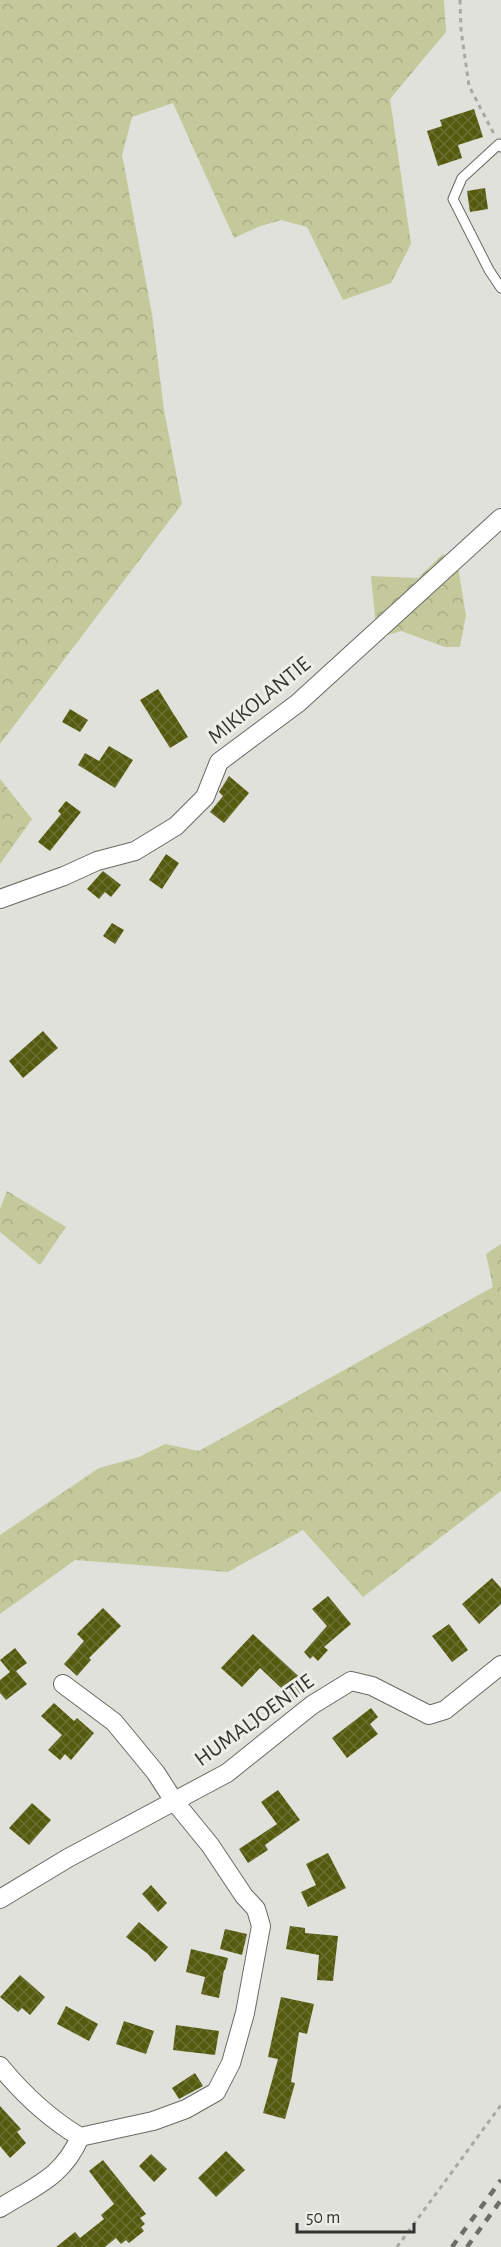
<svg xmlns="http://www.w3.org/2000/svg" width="501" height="2247" viewBox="0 0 501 2247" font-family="'Alegreya Sans',sans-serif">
<defs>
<pattern id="forest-crowns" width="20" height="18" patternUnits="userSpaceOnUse" patternTransform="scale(1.5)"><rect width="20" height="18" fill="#c3c99a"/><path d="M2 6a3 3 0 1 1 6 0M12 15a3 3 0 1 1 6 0" fill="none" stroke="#a8ad85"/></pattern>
<pattern id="building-cross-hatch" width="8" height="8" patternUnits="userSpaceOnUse" patternTransform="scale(1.5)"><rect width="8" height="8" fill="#545a0e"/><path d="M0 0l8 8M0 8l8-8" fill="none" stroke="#6a6f32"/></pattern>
</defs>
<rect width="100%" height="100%" fill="#e0e1da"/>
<!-- forest -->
<path fill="url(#forest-crowns)" d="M0 0H444L446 32 390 99 411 244 391 283 343 300 307 227 281 220 258 227 234 238 173 103 132 117 122 155 152 314 164 410 182 504 0 744Z
M443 554 458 567 466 615 460 647H445L401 631 384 636 375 617 371 576 418 578Z
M0 779 32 819 0 864Z
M7 1191 66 1227 40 1265 0 1232V1209Z
M501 1244V1491L363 1597 303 1530 228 1572 75 1560 0 1614V1535L99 1468 139 1457 165 1444 199 1451 493 1287 486 1254Z"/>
<!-- building -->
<path fill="url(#building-cross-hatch)" d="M474 109 483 137 458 145 462 158 438 166 427 131 442 126 440 120Z
M485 188 488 209 470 212 467 191Z
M158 689 188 737 170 748 140 700Z
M70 709 88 720 80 732 62 722Z
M109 746 133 760 115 788 78 765 85 753 99 761Z
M229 776 249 793 224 823 210 812 223 796 219 792Z
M66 801 81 812 50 851 38 842 61 814 58 811Z
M166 854 179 863 162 889 149 880Z
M103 871 121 885 111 897 105 892 99 899 87 889Z
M112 923 124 930 115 944 103 936Z
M43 1031 58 1048 23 1078 9 1061Z
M492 1578 501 1588V1604L479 1624 462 1604Z
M328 1596 351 1624 324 1647 328 1650 318 1661 313 1656 310 1659 304 1652 327 1626 312 1609Z
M103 1608 121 1626 89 1658 91 1660 77 1676 64 1664 84 1641 77 1634Z
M449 1624 468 1650 452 1662 432 1636Z
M253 1634 308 1685 294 1700 260 1668 242 1687 221 1668Z
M15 1648 27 1663 16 1671 27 1684 6 1700 0 1693V1680L10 1672 0 1660Z
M54 1703 74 1721 77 1718 94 1733 71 1760 65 1754 60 1760 48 1750 62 1735 41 1716Z
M371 1708 378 1717 370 1724 378 1734 347 1758 332 1738Z
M278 1790 300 1820 265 1845 268 1850 248 1863 239 1849 277 1824 261 1802Z
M32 1803 51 1820 29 1845 9 1828Z
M328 1853 346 1888 308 1907 301 1892 316 1885 306 1864Z
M151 1885 167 1903 158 1912 142 1894Z
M139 1922 168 1947 155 1962 148 1954 126 1937Z
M290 1926 305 1928V1933L338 1936 333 1981 317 1980 319 1955 286 1949Z
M225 1929 247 1934 242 1955 220 1949Z
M191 1949 228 1958 225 1970H224L219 1998 201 1994 205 1977 186 1972Z
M20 1975 45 1997 30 2015 22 2008 18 2012 0 1997Z
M281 1997 314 2004 307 2034 299 2032 291 2082 295 2083 285 2119 263 2113 278 2059 268 2057Z
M66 2006 98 2024 89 2041 57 2024Z
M124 2021 154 2031 146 2054 116 2044Z
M176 2025 219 2031 215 2055 173 2050Z
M195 2073 203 2086 179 2099 172 2088Z
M0 2106 21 2129 17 2132 26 2143 10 2158 0 2146Z
M226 2151 245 2170 216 2197 198 2178Z
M151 2154 167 2169 154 2182 139 2166Z
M103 2160 146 2214 140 2218 145 2224 141 2227 144 2231 129 2243 126 2240 121 2244 116 2238 105 2247H56L75 2232 80 2238 104 2219 101 2215 114 2204 89 2171Z"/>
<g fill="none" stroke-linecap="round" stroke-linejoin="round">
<!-- service casing -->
<g stroke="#696a65" stroke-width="11">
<path id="service" d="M501 147 499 144 462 178 453 199 489 270 501 288"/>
</g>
<!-- minor casing -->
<g stroke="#696a65" stroke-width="20">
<path id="minor" d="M0 899 64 876 97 861 135 851 176 826 205 797 219 762 298 703 501 518
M63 1684 114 1722 156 1773 174 1801 210 1845 244 1896 256 1909 261 1926 245 2013 231 2063 216 2092 186 2109 153 2121 80 2137
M0 1899 68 1858 227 1773 312 1705 351 1681 372 1686 429 1715 445 1710 501 1665
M0 2066C22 2093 50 2119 80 2137
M0 2208C35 2186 63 2177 80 2137"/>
</g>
<!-- path -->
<path stroke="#a8a9a3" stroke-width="3" stroke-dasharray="4.5 4.5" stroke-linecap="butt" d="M460 0 461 30 469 86 494 134
M397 2247 501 2105"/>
<!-- service -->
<use href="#service" stroke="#fff" stroke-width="9"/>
<!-- minor -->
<use href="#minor" stroke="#fff" stroke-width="18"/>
<!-- rail -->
<path stroke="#6d6d69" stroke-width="4.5" stroke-dasharray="8 8" stroke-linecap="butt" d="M452 2247 501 2180
M467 2247 501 2200"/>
</g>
<g text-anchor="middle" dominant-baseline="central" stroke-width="6" stroke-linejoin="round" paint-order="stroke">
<!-- street labels -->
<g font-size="22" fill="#333331" stroke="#edeee7">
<text transform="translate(259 700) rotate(-39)">MIKKOLANTIE</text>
<text transform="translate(254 1720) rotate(-36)">HUMALJOENTIE</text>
</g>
</g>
<!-- scale -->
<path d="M297 2223v9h117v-9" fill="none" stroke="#333331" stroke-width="3"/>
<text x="306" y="2223" font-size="18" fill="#333331" stroke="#edeee7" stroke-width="4.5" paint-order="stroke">50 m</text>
</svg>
